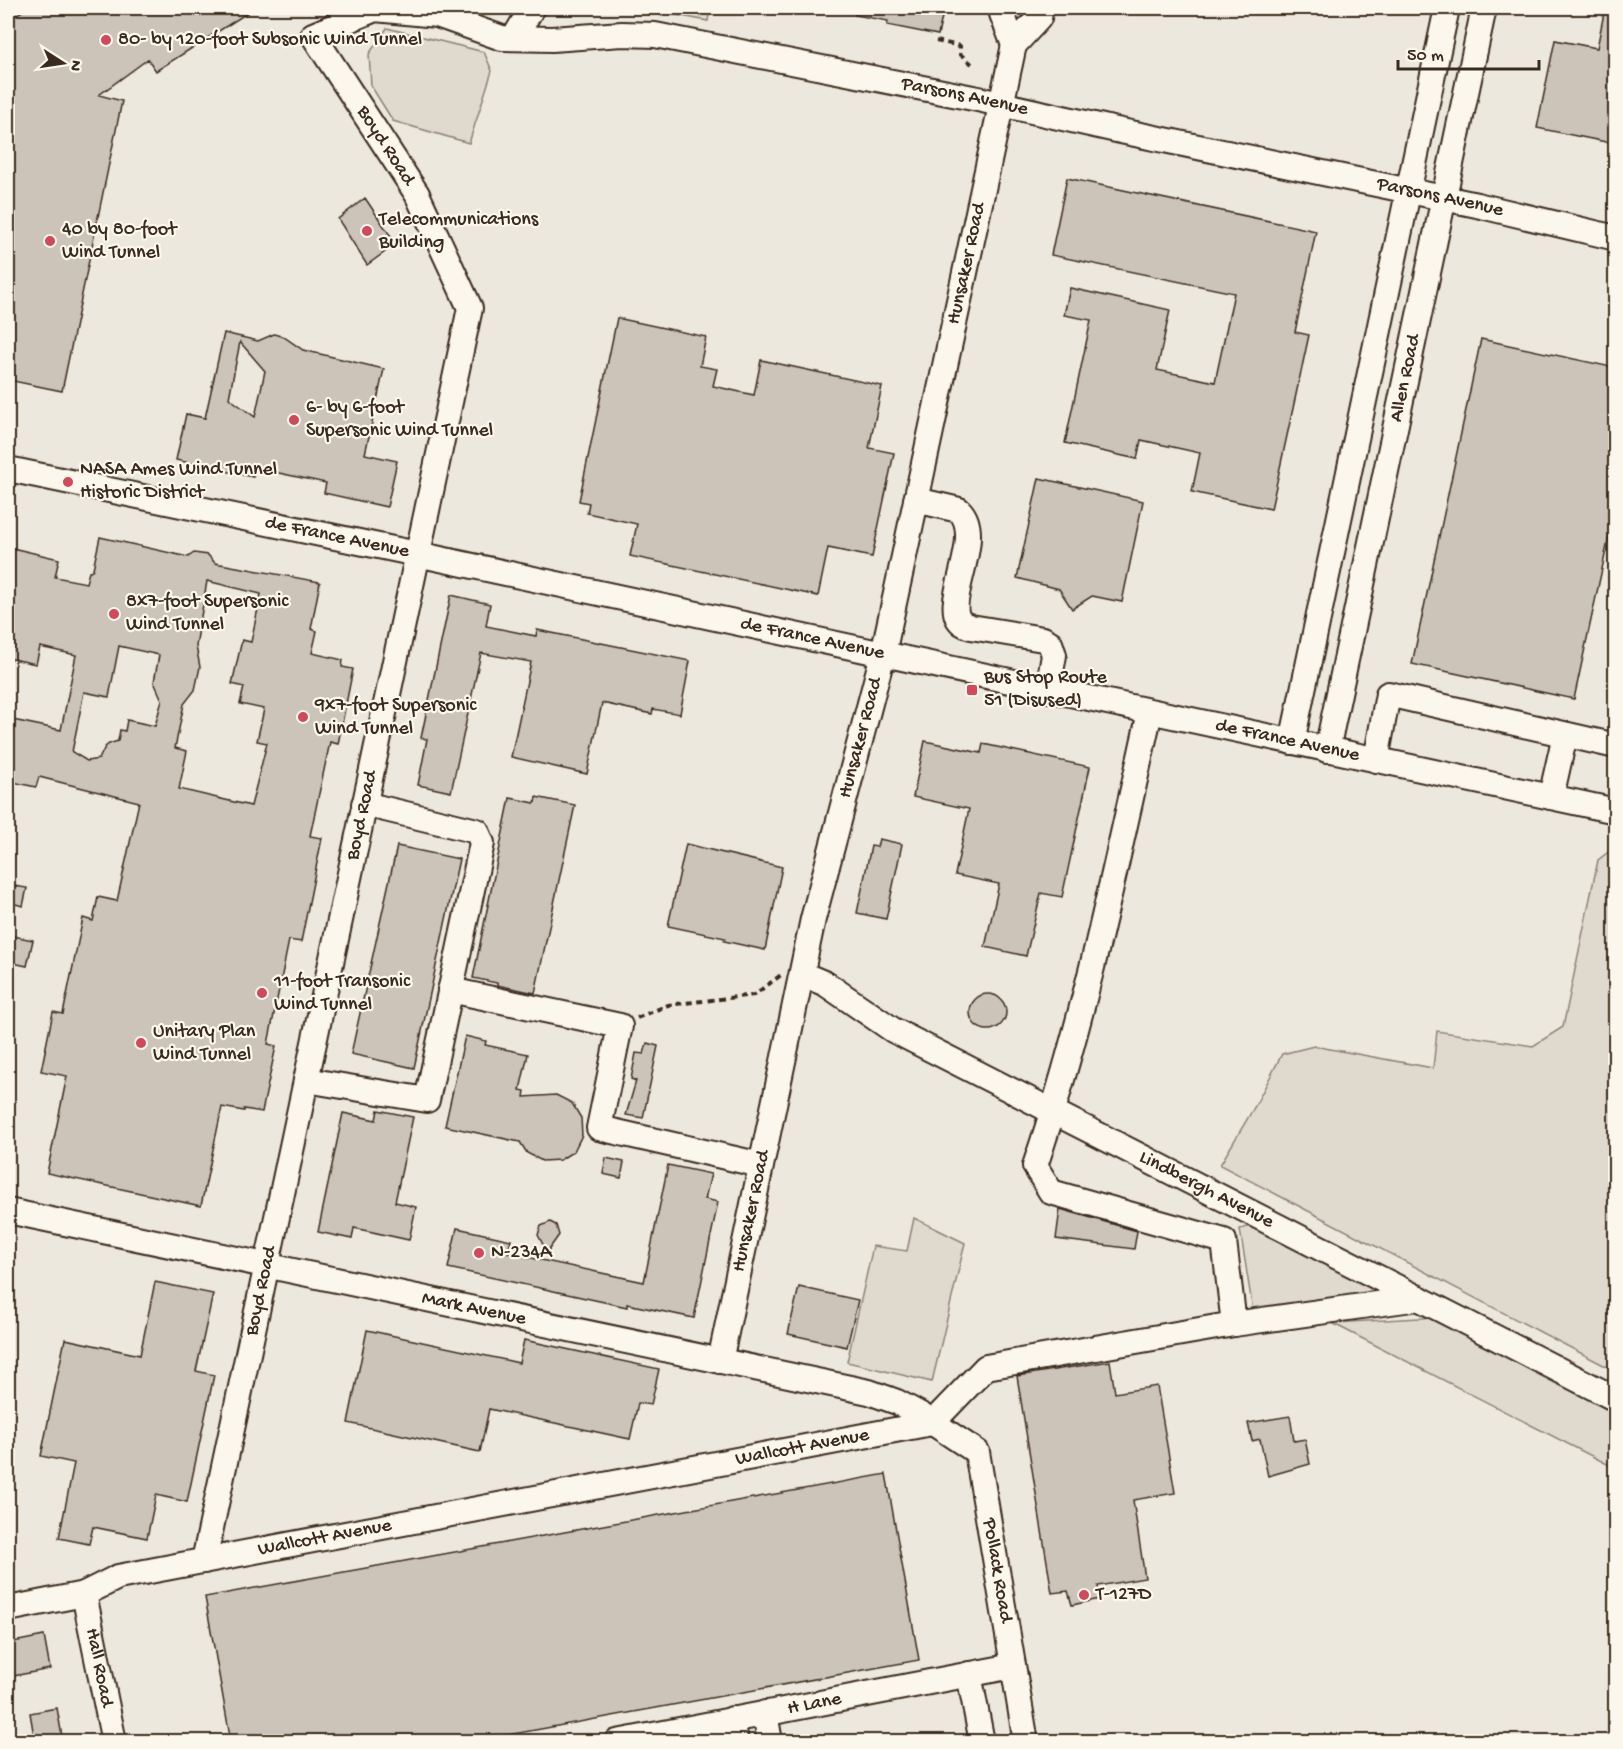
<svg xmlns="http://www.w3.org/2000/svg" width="1623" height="1749" viewBox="0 0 1623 1749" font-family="'Gochi Hand',sans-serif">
<rect width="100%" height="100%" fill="#fbf7ec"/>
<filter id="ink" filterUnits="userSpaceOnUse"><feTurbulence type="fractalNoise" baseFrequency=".0167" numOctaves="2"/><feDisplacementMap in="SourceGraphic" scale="12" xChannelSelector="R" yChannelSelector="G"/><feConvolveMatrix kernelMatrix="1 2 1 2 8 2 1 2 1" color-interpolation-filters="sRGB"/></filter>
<g filter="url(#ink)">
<!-- built -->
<path fill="#ede8dd" d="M8 8H1615V1741L8 1742Z"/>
<!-- green -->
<path fill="#dfd9ce" stroke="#8d8276" stroke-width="1.5" d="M639 8H710L708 21Z
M387 28 484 52 492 71 469 143 393 121 371 86 369 54Z
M1615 847V1371L1220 1165 1255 1106 1282 1054 1314 1046 1433 1068 1437 1031 1533 1046 1563 1027 1598 860Z
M914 1218 965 1243 932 1382 847 1362 873 1246 907 1251Z
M1255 1225 1385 1294 1253 1311 1240 1229Z
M1437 1317 1615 1414V1468L1332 1323Z"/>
<!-- building -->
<path fill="#ccc4b9" stroke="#3b2a1e" stroke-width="1.5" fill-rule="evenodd" d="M27 8H255L156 71 148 59 99 95 122 101 62 391 8 380V20Z
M856 8H944L938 35 887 25 888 21 855 15Z
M1605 8H1616V144L1537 128 1555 40 1597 48Z
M1067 178 1316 231 1295 332 1309 335 1271 509 1192 492 1200 453 1141 440 1137 459 1065 443 1091 320 1064 315 1070 288 1170 310 1157 370 1215 382 1234 293 1051 255Z
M365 198 396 244 367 265 338 219Z
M617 318 706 337 700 366 717 369 713 386 754 395 761 360 882 386 869 448 894 453 872 557 828 548 818 596 630 556 637 524 587 513 589 503 579 501Z
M224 333 258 341 274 334 284 337 303 350 384 369 365 454 397 461 387 507 324 493 326 483 255 468 253 477 176 460 186 414 205 418ZM240 342 265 371 255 417 229 398Z
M1481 339 1616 368V504L1574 699 1412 664Z
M1039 478 1143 501 1122 602 1092 596 1072 609 1059 589 1017 578Z
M100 537 188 557 194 553 208 555 215 563 320 582 311 629 317 631 312 653 343 660 342 667 353 669 338 744 330 742 310 836 322 838 301 942 289 940 268 1044 276 1046 262 1112 244 1109V1111L222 1107 201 1206 47 1173 67 1076 41 1071 53 1012 63 1014 83 918 93 921 98 897 117 901 139 802 39 777 36 787 8 781V719L61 730 76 655 40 647 36 664 8 658V547L59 559 55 577 86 583 89 572 93 569ZM207 581 261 594 251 642 242 640 232 684 244 687 240 704 264 709 257 741 267 743 251 806 179 789 187 751 175 748 184 704 195 690 200 667 196 646ZM119 646 159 655 154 682 162 700 155 726 127 720 125 731 120 730 118 741 109 744 105 747 99 759 87 761 72 752 84 692 109 697Z
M451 595 490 604 486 626 536 636 537 630 690 661 680 714 653 709 652 714 602 703 587 774 511 757 531 662 481 653 451 792 418 785 427 739 421 738Z
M925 741 981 753 983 744 1090 767 1062 897 1041 893 1026 956 985 947 999 884 955 875 969 809 913 797Z
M536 797 575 805 535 993 497 985V983L473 978 510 798 535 803Z
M879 839 902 844 886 919 857 913 871 846 877 847Z
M686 844 782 867 765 950 724 941 725 938 668 926Z
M397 846 459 859 414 1068 351 1054Z
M8 885 27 888 23 906 8 902Z
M8 935 33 940 27 966 8 962Z
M970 1012a18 18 0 1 1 36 0a18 18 0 1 1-36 0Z
M465 1036 486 1041 485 1045 528 1054 520 1090 525 1091 524 1097 556 1095 572 1103 581 1118 582 1135 574 1151 560 1160 542 1161 527 1153 520 1142 445 1126Z
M647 1043 658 1046 643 1118 626 1115 636 1081 631 1079 636 1053 644 1054Z
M378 1110 413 1117 395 1202 416 1207 409 1240 354 1228 352 1239 318 1232 343 1113 376 1120Z
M606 1158 624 1162 621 1178 603 1174Z
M668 1165 711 1174 705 1199 718 1202 694 1318 627 1304V1307L448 1268 457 1228 511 1240 508 1253 644 1282Z
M1060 1209 1137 1231 1134 1249 1056 1239Z
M550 1222 556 1225 559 1235 547 1252 538 1235 541 1226Z
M155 1282 213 1294 196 1371 214 1375 187 1502 156 1495 147 1538 93 1527 89 1544 59 1538 74 1463 41 1456 65 1339 140 1355Z
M799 1287 858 1300 847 1347 788 1334Z
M367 1330 519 1363 524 1340 659 1369 651 1405 638 1403 630 1439 489 1409 480 1452 348 1423Z
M1110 1361 1115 1393 1157 1386 1175 1493 1133 1500 1145 1578 1098 1586 1100 1599 1072 1605 1068 1591 1052 1593 1017 1376Z
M1290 1416 1294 1441 1305 1439 1310 1464 1268 1476 1260 1439 1252 1441 1248 1423Z
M886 1474 919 1660 469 1742H231L205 1597Z
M44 1636 50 1669 8 1677V1643Z
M57 1708 63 1742H35L30 1713Z"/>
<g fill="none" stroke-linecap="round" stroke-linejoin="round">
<!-- minor casing -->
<g stroke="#3b2a1e" stroke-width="28">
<g id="minor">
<path d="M1003 8 1002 14 1014 45 1039 18 1041 8"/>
<path d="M514 38 532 8"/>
<path id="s1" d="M8 469 417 554 1616 811"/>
<path d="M916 500 959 510C987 537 939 606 962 623 965 625 968 626 971 627L1043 639 1050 643 1054 655 1048 690"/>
<path d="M1292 742 1447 8"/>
<path id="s2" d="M1327 750 1484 8"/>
<path d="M1376 760 1388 694 1616 746"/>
<path d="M1551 797 1565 735"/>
<path id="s3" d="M802 974 826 984 893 1030 1616 1399"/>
<path d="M450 990 620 1026 599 1128 761 1165"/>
<path d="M306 1080 427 1100 482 843 477 831 364 804"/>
<path id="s4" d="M8 1211 869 1392 897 1402 921 1415 977 1452 1026 1742"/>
<path d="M1234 1324 1419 1298"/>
<path id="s5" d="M720 1361 813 919 883 654 1014 45"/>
<path id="s6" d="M204 1561 470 308 417 194 313 35 375 9 437 15 502 38 552 39 622 34 655 35 978 99 1121 131 1477 205 1616 238"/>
<path id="s7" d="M84 1594 114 1742"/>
<path id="s8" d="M8 1609 84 1594 118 1577 932 1423 986 1367 1234 1324 1224 1241 1051 1192 1035 1166C1085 1018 1116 864 1150 712"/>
<path d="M969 1674 982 1742"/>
<path d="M765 1713 770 1742"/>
<path d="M732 1719 736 1742"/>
<path id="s9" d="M617 1742 1013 1666"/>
</g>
</g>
<!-- path -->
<path stroke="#3b2a1e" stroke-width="4" stroke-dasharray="6 4.5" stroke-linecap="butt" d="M936 41 960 46V54L972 64
M637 1018 668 1005 754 995 781 975"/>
<!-- minor -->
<use href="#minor" stroke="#fbf7ec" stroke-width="24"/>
</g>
</g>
<!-- markers -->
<g fill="#d1495b" stroke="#fbf7ec" stroke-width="2">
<circle cx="106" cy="40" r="6"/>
<circle cx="367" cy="231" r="6"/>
<circle cx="50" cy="241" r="6"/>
<circle cx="294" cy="420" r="6"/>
<circle cx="68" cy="482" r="6"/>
<circle cx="114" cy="614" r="6"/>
<rect x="966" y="684" width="12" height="12" rx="3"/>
<circle cx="303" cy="717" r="6"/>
<circle cx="262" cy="993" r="6"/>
<circle cx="141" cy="1043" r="6"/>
<circle cx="479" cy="1253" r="6"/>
<circle cx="1084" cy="1595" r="6"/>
</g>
<g text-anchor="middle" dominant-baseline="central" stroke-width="4.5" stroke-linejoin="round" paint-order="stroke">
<!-- poi labels -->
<g font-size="20" fill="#3b2a1e" stroke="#fbf7ec" text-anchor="start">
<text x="118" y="40">80- by 120-foot Subsonic Wind Tunnel</text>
<text x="379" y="220">Telecommunications<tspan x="379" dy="23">Building</tspan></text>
<text x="62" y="230">40 by 80-foot<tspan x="62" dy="23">Wind Tunnel</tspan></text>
<text x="306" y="408">6- by 6-foot<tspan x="306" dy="23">Supersonic Wind Tunnel</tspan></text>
<text x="80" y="470">NASA Ames Wind Tunnel<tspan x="80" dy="23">Historic District</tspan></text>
<text x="126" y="602">8x7-foot Supersonic<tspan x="126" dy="23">Wind Tunnel</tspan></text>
<text x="984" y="678">Bus Stop Route<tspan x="984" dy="23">51 (Disused)</tspan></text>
<text x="315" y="706">9x7-foot Supersonic<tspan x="315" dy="23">Wind Tunnel</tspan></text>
<text x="274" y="982">11-foot Transonic<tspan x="274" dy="23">Wind Tunnel</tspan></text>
<text x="153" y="1032">Unitary Plan<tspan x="153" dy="23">Wind Tunnel</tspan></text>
<text x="491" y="1253">N-234A</text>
<text x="1096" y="1595">T-127D</text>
</g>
<!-- street labels -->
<g font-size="20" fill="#3b2a1e" stroke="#fbf7ec">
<text stroke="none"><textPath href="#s6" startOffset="2264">Parsons Avenue</textPath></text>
<text transform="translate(385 146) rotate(57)">Boyd Road</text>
<text stroke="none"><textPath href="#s6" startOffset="2750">Parsons Avenue</textPath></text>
<text stroke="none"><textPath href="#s5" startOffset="1125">Hunsaker Road</textPath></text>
<text stroke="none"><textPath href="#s2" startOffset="380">Allen Road</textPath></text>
<text stroke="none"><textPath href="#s1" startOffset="336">de France Avenue</textPath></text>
<text stroke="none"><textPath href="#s1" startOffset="822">de France Avenue</textPath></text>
<text stroke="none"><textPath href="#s5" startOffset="639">Hunsaker Road</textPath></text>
<text stroke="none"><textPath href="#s1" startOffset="1308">de France Avenue</textPath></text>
<text stroke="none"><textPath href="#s6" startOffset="762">Boyd Road</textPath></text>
<text stroke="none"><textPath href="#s3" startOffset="459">Lindbergh Avenue</textPath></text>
<text stroke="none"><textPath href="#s5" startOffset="153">Hunsaker Road</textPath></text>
<text stroke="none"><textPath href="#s6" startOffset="276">Boyd Road</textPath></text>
<text stroke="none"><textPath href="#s4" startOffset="476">Mark Avenue</textPath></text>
<text stroke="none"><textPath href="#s8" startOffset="812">Wallcott Avenue</textPath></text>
<text stroke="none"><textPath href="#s8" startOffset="326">Wallcott Avenue</textPath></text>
<text stroke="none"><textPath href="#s4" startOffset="1124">Pollack Road</textPath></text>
<text stroke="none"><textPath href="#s7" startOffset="75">Hall Road</textPath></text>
<text stroke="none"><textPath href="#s9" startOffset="201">H Lane</textPath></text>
</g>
</g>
<!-- margin -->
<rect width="1623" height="1749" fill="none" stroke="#fbf7ec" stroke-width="30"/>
<rect x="15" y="15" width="1593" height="1719" fill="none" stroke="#3b2a1e" stroke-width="2" filter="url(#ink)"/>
<!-- north arrow -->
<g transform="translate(63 63) rotate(102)" stroke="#fbf7ec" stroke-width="4.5" paint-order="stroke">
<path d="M0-4.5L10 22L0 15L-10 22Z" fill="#3b2a1e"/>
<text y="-9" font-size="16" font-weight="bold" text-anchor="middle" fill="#3b2a1e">N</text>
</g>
<!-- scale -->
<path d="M1398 60v9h141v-9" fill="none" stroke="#3b2a1e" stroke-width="3"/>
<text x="1407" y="60" font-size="18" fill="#3b2a1e" stroke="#fbf7ec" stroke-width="4.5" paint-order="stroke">50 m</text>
</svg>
